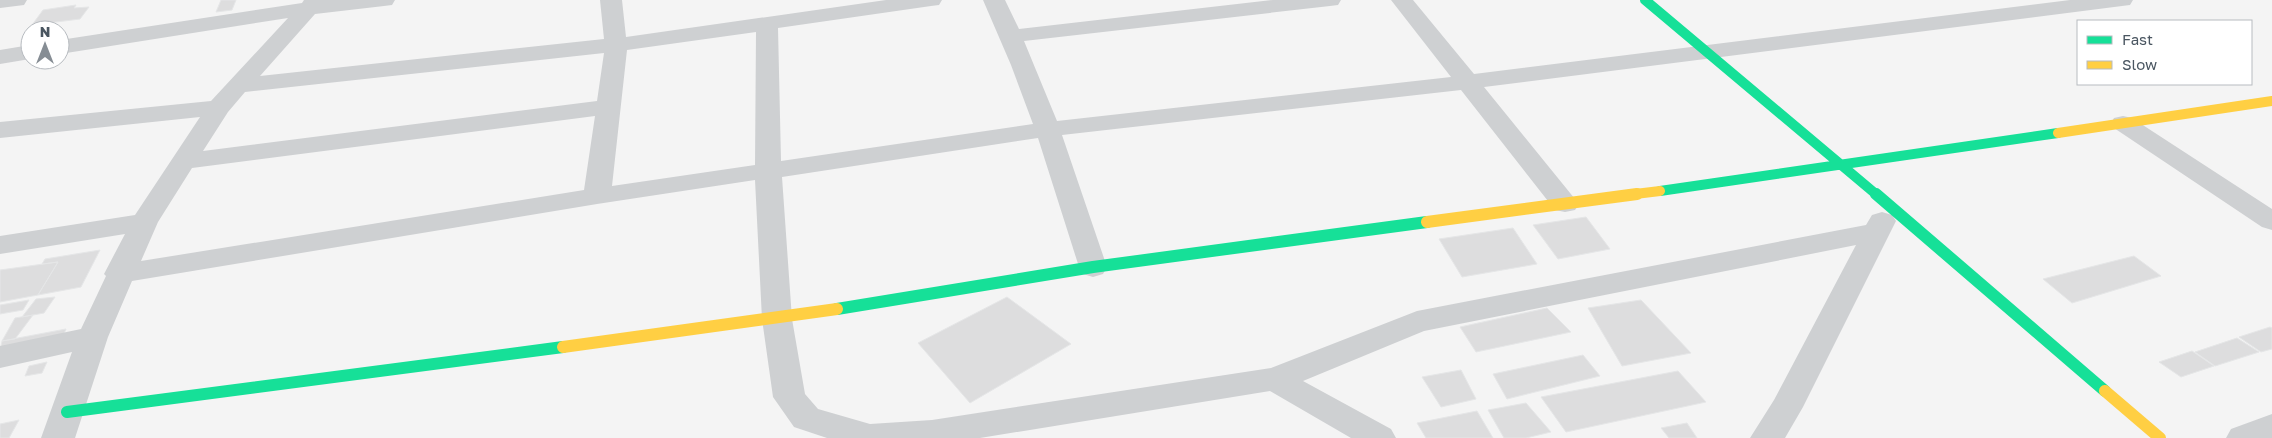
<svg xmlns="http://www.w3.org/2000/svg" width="2272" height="438" viewBox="0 0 2272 438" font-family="'Golos Text',sans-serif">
<rect width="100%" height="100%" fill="#f4f4f4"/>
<!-- building -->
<path fill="#ddddde" stroke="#e5e6e7" d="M221 0H236L232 10 216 12Z
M76 5 74 8 89 7 80 19 32 25 43 10Z
M1586 217 1610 249 1558 259 1533 225Z
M1513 228 1537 264 1462 277 1439 239Z
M100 250 81 287 38 295 58 262 42 264 45 259Z
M2134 256 2161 276 2072 303 2043 279Z
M58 262 38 295 0 302V270Z
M55 297 44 313 22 317 36 299Z
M1007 297 1071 344 970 403 918 343Z
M29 300 23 310 0 314V305Z
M1641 300 1691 353 1622 366 1588 308Z
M1547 308 1571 332 1476 352 1460 327Z
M33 315 15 339 2 341 15 318Z
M2270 327 2272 328V349L2261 352 2239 337Z
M66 329 61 341 0 351 2 341Z
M2237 338 2259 352 2215 366 2195 352Z
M2192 351 2214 366 2181 377 2159 362Z
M1583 355 1600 376 1507 399 1493 374Z
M47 362 42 373 25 376 29 366Z
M1461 370 1476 399 1441 407 1422 377Z
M1678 371 1706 402 1566 432 1541 397Z
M1526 403 1551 432 1526 438H1504L1488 410Z
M1477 411 1493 438H1426L1417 423Z
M19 420 9 438H0V424Z
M1687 423 1697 438H1669L1661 428Z"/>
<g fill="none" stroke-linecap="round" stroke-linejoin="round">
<!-- street -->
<path fill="#ced0d2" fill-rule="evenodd" d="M0 0H27L24 5 0 8Z
M304 0H395L392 5 384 6 315 14 260 76 604 39 600 0H622L626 37 886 0H942L939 5 931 6 778 28 781 161 1033 124 1011 65 983 0H1005L1019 29 1273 0H1341L1338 5 1330 6 1024 41 1057 121 1451 77 1391 0H1413L1474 74 2070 0H2133L2130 5 2122 6 1484 87 1579 204 1575 210 1565 212 1555 210 1461 90 1062 135 1107 267 1103 274 1093 277 1083 274 1079 267 1038 138 782 177 792 319 805 394 818 409 870 424 932 420 1271 368 1417 311 1866 225 1872 215 1882 212 1892 215 1896 221 1803 407 1785 438H1750L1774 400 1856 245 1424 331 1303 381 1391 429 1396 438H1351L1270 391 980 438H827L794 427 773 397 762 319 755 180 597 204 132 281 108 337 75 438H41L72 352 0 368V346L81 329 106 276 104 274 125 234 0 254V236L135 215 200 117 0 138V122L211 101 288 18 60 54V40L302 3ZM756 32 755 165 612 186 627 50ZM604 53 597 101 203 151 228 112 245 92ZM595 116 584 190 141 261 158 222 192 168Z
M30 45V59L0 64V50Z
M2123 116 2132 118 2272 209V230L2262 227 2114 128 2111 123 2114 118Z
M2272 414V438H2226L2231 429Z"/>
<!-- fast-far1 -->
<path stroke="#16e098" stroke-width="10" d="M1645 0 1877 195
M1660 191 2058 133"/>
<!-- fast -->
<path stroke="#16e098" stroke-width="12" d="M1876 194 2105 391
M837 309 1093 267 1427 222
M67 412 563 347"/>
<!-- slow-far1 -->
<path stroke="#ffcf43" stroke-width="10" d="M2058 133 2272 101
M1627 195 1660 191"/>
<!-- slow -->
<path stroke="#ffcf43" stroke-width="12" d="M1427 222 1637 194
M563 347 837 309
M2105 391 2160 438"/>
</g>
<!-- legend -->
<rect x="2077" y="20" width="175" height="65" fill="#ffffff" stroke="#b7bbc0"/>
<rect x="2087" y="36" width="25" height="8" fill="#16e098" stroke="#b7bbc0"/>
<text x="2122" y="45" font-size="15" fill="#4a5661">Fast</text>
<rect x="2087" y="61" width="25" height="8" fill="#ffcf43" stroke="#b7bbc0"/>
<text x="2122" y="70" font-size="15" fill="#4a5661">Slow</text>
<!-- north arrow -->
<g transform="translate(45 45)"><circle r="24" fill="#ffffff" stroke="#b7bbc0"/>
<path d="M0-4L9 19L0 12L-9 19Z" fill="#868d94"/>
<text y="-8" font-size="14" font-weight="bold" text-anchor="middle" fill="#4a5661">N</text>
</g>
</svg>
